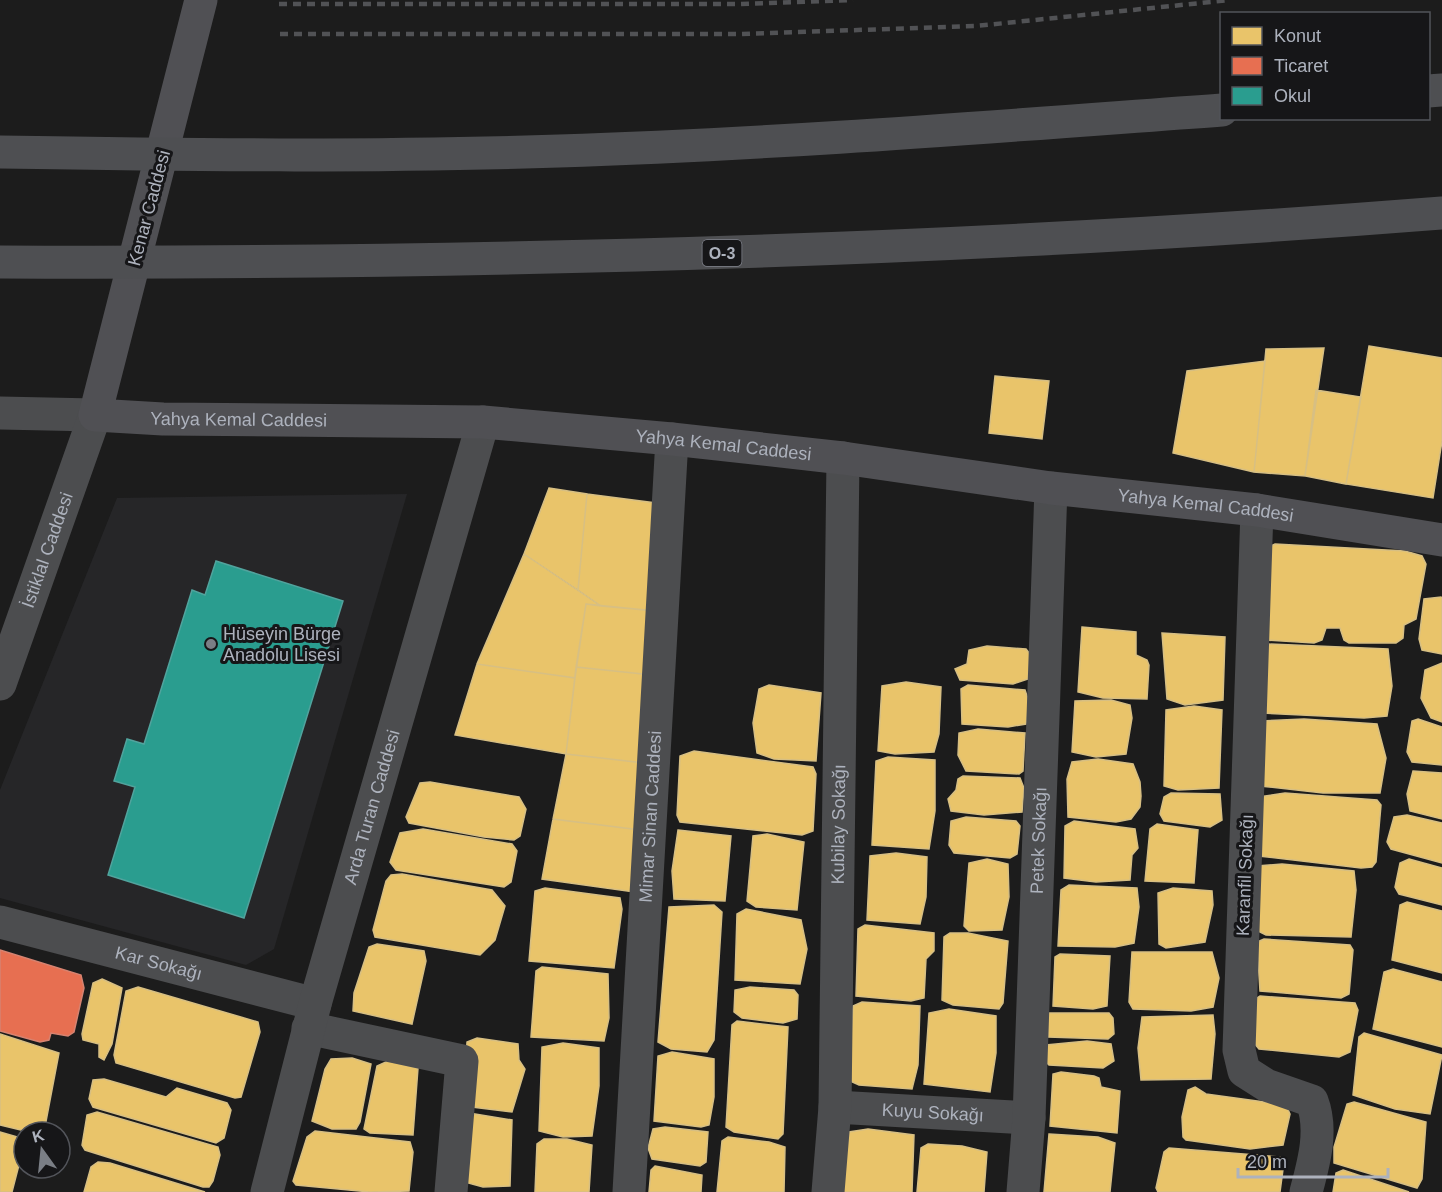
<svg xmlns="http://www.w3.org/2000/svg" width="1442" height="1192" viewBox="0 0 1442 1192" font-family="Arial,sans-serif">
<rect width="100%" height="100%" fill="#1c1c1c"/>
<!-- built -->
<path fill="#262628" d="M407 494 274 949 246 965 0 898V790L117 498Z"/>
<!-- homes -->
<path fill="#e9c46a" stroke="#d7bf83" stroke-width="1.5" d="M1369 346 1442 358V441L1433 498 1346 484Z
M1324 348 1305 476 1254 472 1266 349Z
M1265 361 1254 472 1173 453 1187 371Z
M995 376 1049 381 1042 439 989 433Z
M1316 390 1361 397 1346 484 1305 476Z
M549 488 587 494 578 590 524 554Z
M587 494 656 503 655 611 601 606 578 590Z
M1275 544 1405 551 1422 556 1426 564 1416 619 1404 625 1403 638 1396 643H1349L1344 640 1340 628H1326L1322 640 1314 643 1266 640 1264 549Z
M524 554 601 606 586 604 575 678 477 664Z
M1441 597 1442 598V654L1422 650 1419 639 1424 599Z
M586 604 655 611 652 675 576 667Z
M1082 627 1136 632V655L1147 660 1149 665 1147 699 1103 698 1078 692Z
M1162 633 1225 637 1223 700 1185 705 1167 699Z
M1268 644 1388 649 1392 686 1387 716 1364 718 1262 713Z
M987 646 1026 649 1030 654 1028 679 1013 684 960 680 955 669 967 664 969 650Z
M1442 663V722L1431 718 1421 698 1425 670Z
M477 664 575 678 566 754 455 735Z
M576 667 652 675 644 763 566 754Z
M906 682 941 687 939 734 934 752 895 754 878 751 882 686Z
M769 685 821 693 816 761 774 759 757 753 753 723 759 689Z
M968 685 1025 690 1029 702 1026 724 1008 727 962 724 961 689Z
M1111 700 1130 705 1132 718 1126 754 1096 757 1072 752 1075 701Z
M1194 706 1222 710 1219 788 1178 790 1164 786 1166 710Z
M1304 719 1377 724 1386 758 1380 793H1323L1260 786V721Z
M1418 719 1442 727V765L1412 762 1407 752 1412 721Z
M978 729 1025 733 1023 771 1019 774 966 771 958 755 959 733Z
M694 751 813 767 816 774 813 831 802 835 680 822 677 815 680 756Z
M566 754 644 763 640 830 553 819Z
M888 757 935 760V811L929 849 872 845 876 761Z
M1098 759 1133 764 1140 782 1141 796 1140 807 1131 819 1116 822 1068 817 1067 779 1072 762Z
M1413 771 1442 773V819L1410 811 1407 794Z
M963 776 1020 778 1024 788 1022 812 984 815 951 811 948 799 956 790 958 779Z
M430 782 519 797 526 809 520 836 514 840 484 837 409 823 406 817 420 783Z
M1171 793 1220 794 1222 820 1210 827 1164 821 1160 814 1164 797Z
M1285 793 1377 800 1381 805 1376 862 1372 867 1361 868 1259 856V797Z
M1407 815 1442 823V863L1391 849 1387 842 1394 817Z
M966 817 1016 821 1020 826 1017 854 1010 858 954 853 949 845 951 821Z
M553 819 640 830 634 892 542 879Z
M1074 821 1135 829 1138 848 1132 855 1130 880 1096 882 1064 878 1065 826Z
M1157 824 1198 830 1194 883 1145 881 1150 829Z
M423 829 512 844 517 851 511 882 504 887 396 870 390 862 400 833Z
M678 830 731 836 725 901 674 899 672 871Z
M767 834 804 842 797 910 756 907 747 901 753 836Z
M896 853 927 857 926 897 920 924 867 920 870 856Z
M987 859 1008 864 1009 897 1002 930 969 931 964 926 969 863Z
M1409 859 1442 868V905L1399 894 1395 887 1400 863Z
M1282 864 1354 871 1356 890 1351 937 1266 935 1258 931 1257 866Z
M402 874 492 890 505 906 495 940 480 955 375 937 373 930 386 881 391 875Z
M1069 885 1137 888 1139 907 1134 943 1115 947 1058 946 1061 890Z
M545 888 620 898 622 909 614 968 529 961 535 891Z
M1173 888 1212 891 1213 905 1205 942 1166 948 1159 944 1158 893Z
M1407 902 1442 911V973L1392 960 1400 905Z
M714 905 722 912 714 1040 707 1052 671 1049 658 1042 669 907Z
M746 909 801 920 807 949 800 984 735 980 737 914Z
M865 925 934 933V951L926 959 924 998 911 1001 856 996 858 929Z
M950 933H968L1008 941 1003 1003 999 1009 953 1005 942 1000 944 937Z
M1264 939 1350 945 1353 950 1349 994 1341 998 1260 991 1257 942Z
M377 944 424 951 426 961 412 1024 353 1011 354 993 369 947Z
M1132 952H1212L1219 978 1213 1007 1191 1011 1133 1009 1129 1002Z
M1060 954 1110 956 1107 1006 1093 1009 1053 1006 1055 957Z
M542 967 608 974 609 1018 604 1041 531 1037 536 971Z
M1393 969 1442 982V1047L1373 1029 1384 972Z
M102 979 122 988 112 1044 104 1060 99 1057V1044L83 1040 82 1034 93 983Z
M138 987 258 1022 260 1032 241 1097 235 1098 116 1063 114 1055 126 991Z
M750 987 794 990 798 995 797 1019 783 1023 742 1018 734 1012 735 990Z
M1260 996 1355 1003 1358 1010 1350 1052 1339 1057 1259 1049 1254 1043V1000Z
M862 1002 920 1006 918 1065 912 1089 859 1085 848 1080 853 1006Z
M949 1009 996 1016V1053L990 1092 924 1084 929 1013Z
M1047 1013H1109L1113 1018 1114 1034 1108 1039 1048 1037Z
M1213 1015 1215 1034 1211 1079 1141 1080 1138 1048 1142 1017Z
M737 1021 788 1027 783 1134 778 1139 734 1132 726 1127 732 1025Z
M1364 1033 1442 1055 1430 1114 1395 1109 1353 1095 1359 1037Z
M0 1034 59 1053 44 1132H29L0 1125Z
M477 1038 518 1044 519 1060 525 1069 512 1112 464 1106 467 1042Z
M1087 1041 1111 1044 1114 1061 1103 1068 1049 1065 1043 1059 1046 1045Z
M563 1043 599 1048V1086L592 1136 563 1137 539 1131 542 1047Z
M672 1052 714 1059V1097L709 1125 701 1127 654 1121 658 1056Z
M352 1058 371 1064 360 1122 356 1129H332L312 1121 325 1069 331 1059Z
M388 1061 418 1068 413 1135 370 1133 364 1129 377 1066Z
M1061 1072 1094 1076 1099 1078 1101 1087 1120 1091 1117 1133 1050 1126 1053 1074Z
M104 1079 166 1097 177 1088 227 1103 231 1110 224 1138 216 1143 93 1107 89 1099 93 1080Z
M1195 1087 1206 1094 1286 1105 1290 1114 1283 1145 1250 1149 1186 1140 1183 1137 1182 1117 1188 1090Z
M1354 1102 1426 1122 1422 1179 1417 1188 1334 1163V1147L1347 1104Z
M97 1112 218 1147 220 1155 213 1181 209 1187H203L85 1150 82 1145 87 1115Z
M469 1113 512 1120 510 1186 483 1187 461 1181Z
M665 1127 708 1132 706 1162 700 1166 652 1159 648 1148 653 1129Z
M868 1129 914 1135 912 1192H841L849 1132Z
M315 1131 410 1142 413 1152 409 1191 370 1192 296 1185 293 1181 307 1137Z
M0 1132 21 1138 19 1165 12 1192H0Z
M1049 1134 1098 1137 1115 1143 1110 1192H1044Z
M728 1137 769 1142 785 1147 784 1192H717L722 1141Z
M544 1139H567L592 1145 589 1192H535L537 1144Z
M928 1144 962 1146 987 1152 984 1192H917L921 1148Z
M1169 1148 1280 1157 1284 1162 1280 1192H1158L1156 1188 1164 1152Z
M98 1162 110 1163 205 1192H84L91 1167Z
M655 1166 702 1175 701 1192H649L651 1170Z
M1343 1170 1409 1192H1333L1336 1173Z"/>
<!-- shops -->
<path fill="#e76f51" stroke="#d68371" stroke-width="1.5" d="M0 950 81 975 84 988 74 1032 68 1036 51 1033 49 1040 40 1042 0 1031Z"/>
<!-- schools -->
<path fill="#2a9d8f" stroke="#51a39d" stroke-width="1.5" d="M216 561 343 601 244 918 108 875 135 787 114 781 127 739 144 744 192 590 205 595Z"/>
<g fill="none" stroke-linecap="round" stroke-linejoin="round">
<!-- minor -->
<g stroke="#4c4d4f" stroke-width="33">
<path d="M0 413 95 415"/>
<path d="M1257 510 1239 1050 1244 1071 1266 1085 1312 1101C1323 1130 1314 1162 1306 1192"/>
<path id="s1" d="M0 922 315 1004"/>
<path d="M308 1028 462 1061 451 1192"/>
<path id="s2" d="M835 1107 1029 1118"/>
<path id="s3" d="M828 1192 835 1107 843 458"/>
<path id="s4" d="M1023 1192 1029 1118 1051 488"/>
</g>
<!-- tertiary -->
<g stroke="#4c4d4f" stroke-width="33">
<path id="s5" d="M0 684 95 415"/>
<path id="s6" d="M267 1192 315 1004 483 422"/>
<path id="s7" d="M629 1192 672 439"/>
</g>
<!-- secondary -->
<path stroke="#505054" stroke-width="33" id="s8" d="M201 0 95 415 163 419 483 422 672 439 843 458 1051 488 1257 510 1442 540"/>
<!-- trunk -->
<path stroke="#4e4f52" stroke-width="33" d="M1428 91 1442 90
M0 152C186 155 373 157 559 151 780 144 1001 126 1222 110
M0 262C481 264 962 251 1442 213"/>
<!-- rail -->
<path stroke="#515255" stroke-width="4.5" stroke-dasharray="8 6" stroke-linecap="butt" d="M279 4H740L853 0
M280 34H740L976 26 1230 0"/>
</g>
<!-- markers -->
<circle fill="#7a7e85" stroke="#161618" stroke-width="2" cx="211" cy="644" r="6"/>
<g text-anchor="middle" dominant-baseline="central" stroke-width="6" stroke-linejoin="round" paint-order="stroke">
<!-- shield labels -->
<rect fill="#161618" stroke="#80838c" stroke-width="1.5" x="702.5" y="240" width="39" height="26" rx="4.5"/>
<g font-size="16" font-weight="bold" fill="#adb2bd">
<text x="722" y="253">O-3</text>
</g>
<!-- street labels -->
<g font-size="18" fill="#adb2bd" stroke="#161618">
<text transform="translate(149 208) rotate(-75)">Kenar Caddesi</text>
<text stroke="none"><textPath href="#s8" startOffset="572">Yahya Kemal Caddesi</textPath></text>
<text stroke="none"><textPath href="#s8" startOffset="1058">Yahya Kemal Caddesi</textPath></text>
<text stroke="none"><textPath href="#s8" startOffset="1544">Yahya Kemal Caddesi</textPath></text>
<text stroke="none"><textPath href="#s5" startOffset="142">İstiklal Caddesi</textPath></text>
<text stroke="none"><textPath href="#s6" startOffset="399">Arda Turan Caddesi</textPath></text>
<text stroke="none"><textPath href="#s7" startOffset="376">Mimar Sinan Caddesi</textPath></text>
<text stroke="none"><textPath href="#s3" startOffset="368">Kubilay Sokağı</textPath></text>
<text stroke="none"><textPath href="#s4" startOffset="352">Petek Sokağı</textPath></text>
<text transform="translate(1245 875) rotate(-88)">Karanfil Sokağı</text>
<text stroke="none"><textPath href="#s1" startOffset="164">Kar Sokağı</textPath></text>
<text stroke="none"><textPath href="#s2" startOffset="98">Kuyu Sokağı</textPath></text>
</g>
<!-- poi labels -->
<g font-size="18" fill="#adb2bd" stroke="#161618" text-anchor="start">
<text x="223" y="634">Hüseyin Bürge<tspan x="223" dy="21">Anadolu Lisesi</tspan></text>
</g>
</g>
<!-- legend -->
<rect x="1220" y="12" width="210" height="108" fill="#161618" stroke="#52545a" stroke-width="1.5"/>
<rect x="1232" y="27" width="30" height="18" fill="#e9c46a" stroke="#52545a" stroke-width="1.5"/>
<text x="1274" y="42" font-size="18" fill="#adb2bd">Konut</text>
<rect x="1232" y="57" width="30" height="18" fill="#e76f51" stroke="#52545a" stroke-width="1.5"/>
<text x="1274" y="72" font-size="18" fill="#adb2bd">Ticaret</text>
<rect x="1232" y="87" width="30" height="18" fill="#2a9d8f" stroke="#52545a" stroke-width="1.5"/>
<text x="1274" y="102" font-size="18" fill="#adb2bd">Okul</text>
<!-- north arrow -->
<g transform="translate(42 1150) rotate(345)"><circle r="28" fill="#161618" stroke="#52545a" stroke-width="1.5"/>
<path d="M0-4.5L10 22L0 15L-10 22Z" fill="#7a7e85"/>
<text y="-9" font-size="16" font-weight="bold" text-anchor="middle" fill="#adb2bd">K</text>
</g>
<!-- scale -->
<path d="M1238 1168v9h150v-9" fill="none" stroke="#adb2bd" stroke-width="3"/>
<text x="1247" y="1168" font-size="18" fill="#adb2bd" stroke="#161618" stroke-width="4.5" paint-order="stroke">20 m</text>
</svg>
